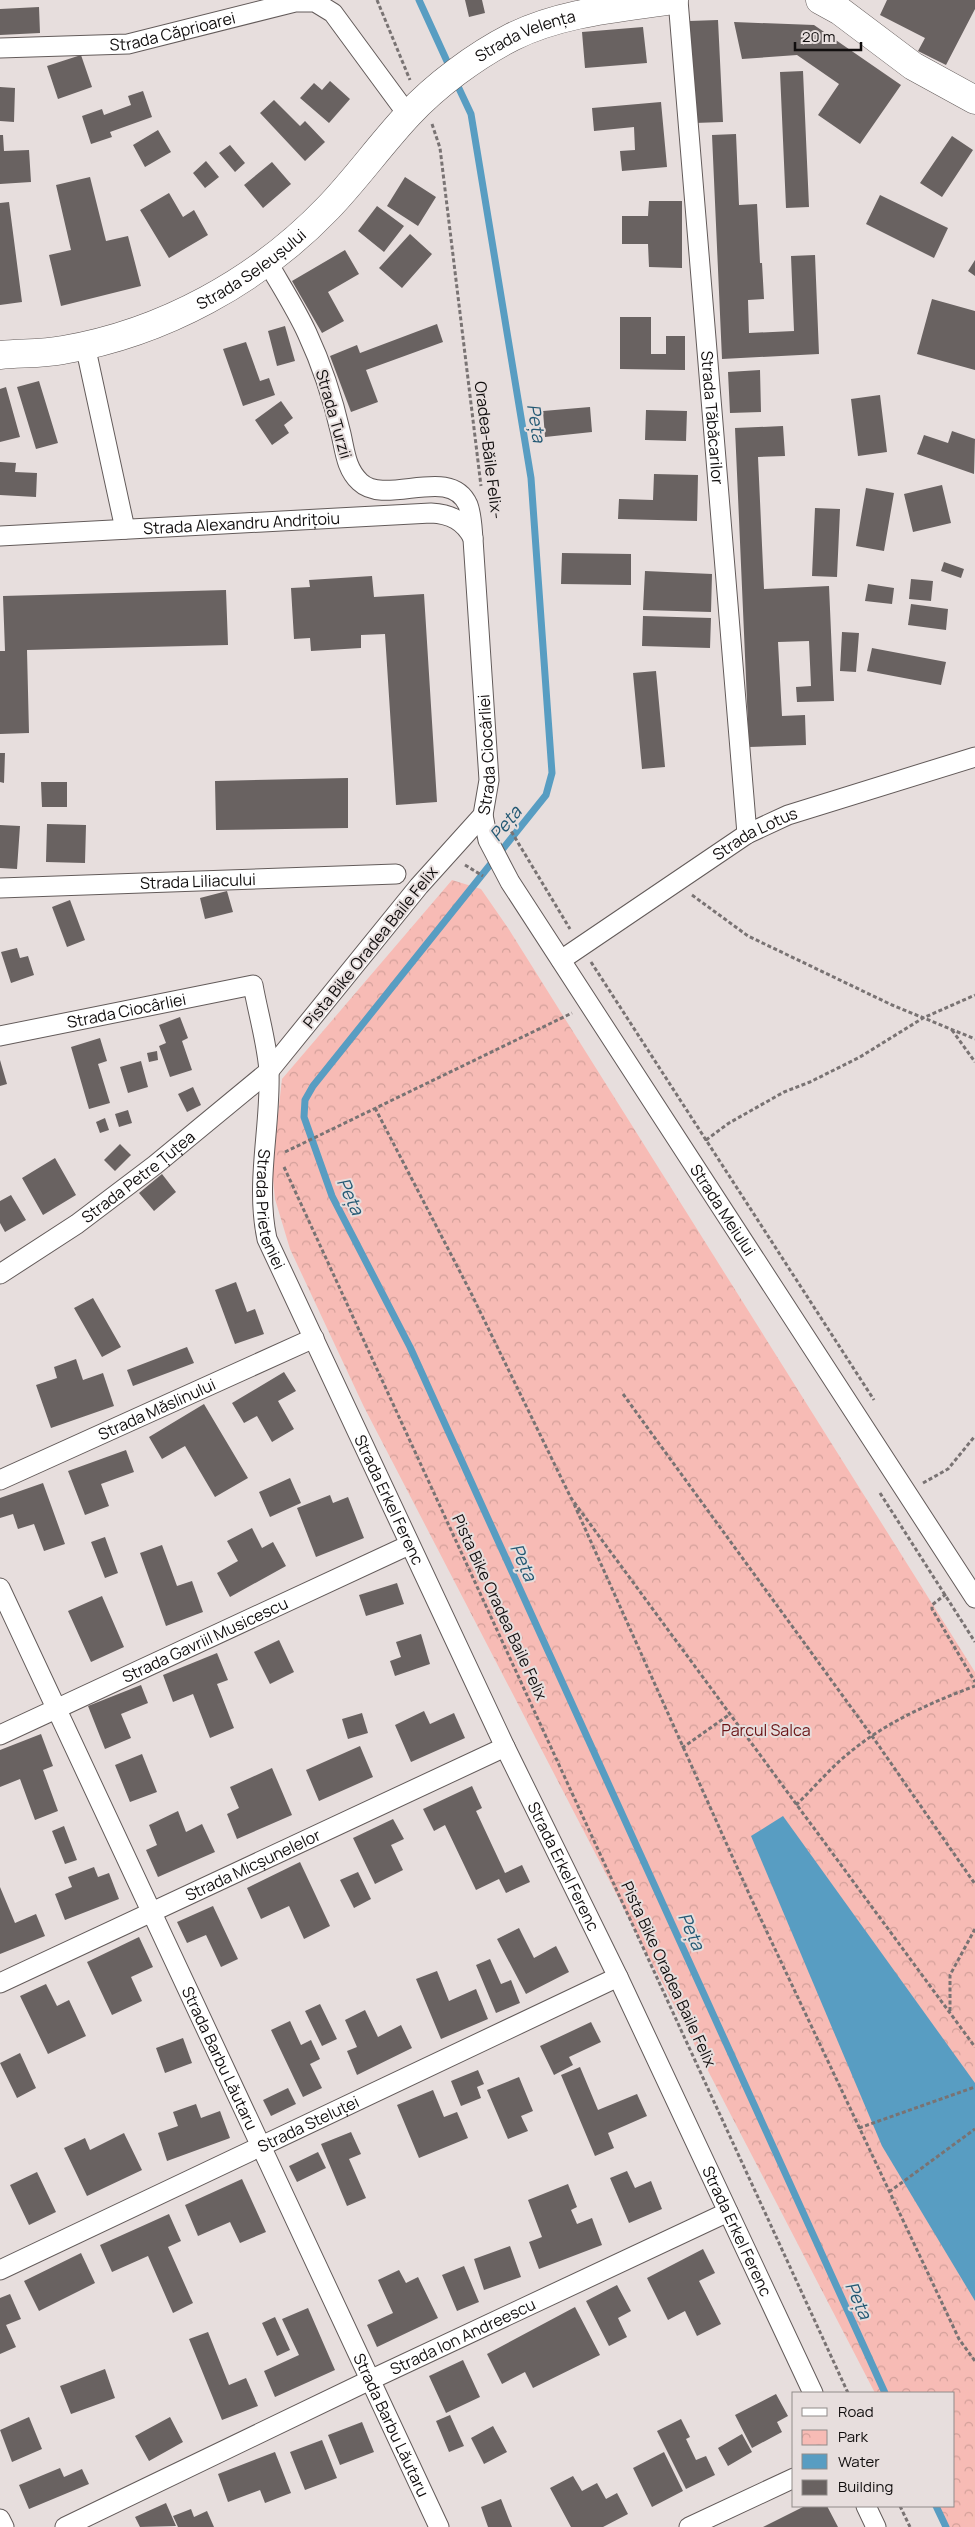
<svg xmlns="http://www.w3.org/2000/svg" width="975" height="2527" viewBox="0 0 975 2527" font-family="Manrope,sans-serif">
<defs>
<pattern id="park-crowns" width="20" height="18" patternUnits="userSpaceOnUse" patternTransform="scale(1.25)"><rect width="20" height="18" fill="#f7bbb5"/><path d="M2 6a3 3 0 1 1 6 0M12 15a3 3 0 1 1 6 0" fill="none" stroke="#d3a09a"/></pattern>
</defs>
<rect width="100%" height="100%" fill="#e7dedd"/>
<!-- park -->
<path fill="url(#park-crowns)" d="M452 880 481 889 508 928 975 1672V2527H945L933 2506H954V2393H875L364 1407 290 1249 275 1199 272 1168 282 1079Z"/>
<!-- water -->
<path fill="#589dc2" d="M783 1816 975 2083V2301L882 2146 751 1836Z"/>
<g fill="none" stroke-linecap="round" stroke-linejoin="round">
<!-- stream -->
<path stroke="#589dc2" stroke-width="7" d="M419 0 451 70
M455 80 471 114 531 478 552 773 546 795 313 1086 305 1100 304 1117 332 1196 410 1347 885 2393
M936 2506 946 2527"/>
</g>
<!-- building -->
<path fill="#696261" d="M465 0H482L485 13 469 17Z
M887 0H975V9L946 65 918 51 925 38 880 15Z
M39 7 40 33 0 35V9Z
M718 20 723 122 694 123 689 21Z
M734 22 814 25 901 85 860 144 818 115 839 84 797 55 742 59Z
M643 27 647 63 585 68 582 32Z
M81 55 92 87 58 99 47 66Z
M803 71 809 207 786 208 780 72Z
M330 81 350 99 329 123 300 98 314 83 322 90Z
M0 87 15 88 14 122 0 121Z
M143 91 152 117 110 132 112 137 91 144 82 116 102 109 104 115 131 105 128 96Z
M274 100 300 126 305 121 325 142 305 161 260 113Z
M661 102 667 167 622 171 620 151 635 150 634 127 594 131 592 108Z
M158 130 171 152 145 167 133 145Z
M736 134 739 205 757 204 760 263H762L764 299 748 300 749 333 794 331 791 256 815 255 819 354 722 359 712 135Z
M0 135H3L4 151 29 150 31 182 0 184Z
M952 136 973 150 942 197 920 183Z
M230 145 245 163 235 172 219 153Z
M206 161 219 177 205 188 193 173Z
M272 162 291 184 263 208 244 185Z
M90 177 106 241 128 236 141 286 61 306 49 255 71 250 56 185Z
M405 177 436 197 418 226 387 206Z
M169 193 183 217 194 210 208 235 169 258 140 210Z
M880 195 948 228 934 258 866 224Z
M649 201H682V268L649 267 648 244H622V216H648Z
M9 202 22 302 0 305V203Z
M377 206 404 226 384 252 358 231Z
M410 234 432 254 402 288 379 268Z
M345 250 359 274 328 292 344 321 322 333 292 281Z
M975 260V276L968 271Z
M932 299 975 311V370L917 354Z
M620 317H651V354H666V336H685V370L620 369Z
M437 324 443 342 366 370 378 402 351 412 330 356 357 345 360 353Z
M285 326 295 361 277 366 268 331Z
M246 342 260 381 269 378 275 395 243 406 223 349Z
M760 370 761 412 730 413 728 372Z
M39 381 58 443 36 449 17 387Z
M6 387 20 437 0 442V389Z
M880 395 887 452 858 456 851 399Z
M281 401 293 418 284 425 289 433 272 445 255 420Z
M590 407 592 432 545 437 543 411Z
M646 410 687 411 686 441 645 440Z
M783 426 785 456 758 457 764 589 829 586 834 701 797 702 796 687 811 686 809 641 778 642 782 716 805 715 806 745 749 747 735 428Z
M952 431 975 439 974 474 917 454 924 435 948 443Z
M0 462 16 463 15 472 37 473 36 497 0 495Z
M654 474 698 475 697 521 618 519 619 499 653 500Z
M942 485 951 523 913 532 904 494Z
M866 488 894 493 884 551 856 546Z
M815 508 840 509 837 577 812 576Z
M562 553 631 554V585L561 584Z
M944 562 964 569 961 578 941 571Z
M645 571 712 574 711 612 643 610Z
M372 576 374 597 424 594 437 802 396 805 385 634 361 635V648L311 651 310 638 294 639 291 588 310 587 309 580Z
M911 579 933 581 931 601 909 599Z
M868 584 894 588 892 604 865 601Z
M226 590 228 645 27 650 29 733 0 734V651H5L3 596Z
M911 604 948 609 946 630 908 625Z
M643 616 711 618 710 648 642 646Z
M842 632 859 633 856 672 840 671Z
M872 648 946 662 941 685 867 671Z
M656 671 665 767 642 769 633 673Z
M0 753H5L4 783 0 782Z
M348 778V828L216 830 215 781Z
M41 782H67V807H42Z
M47 824 86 825 85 863 46 862Z
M0 825 20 826 17 869 0 868Z
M227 891 233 912 205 919 200 898Z
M70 900 85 940 67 947 52 907Z
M17 948 20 958 28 956 34 975 11 983 1 952Z
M180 1017 188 1038 182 1041 192 1070 170 1077 159 1046 166 1043 159 1025Z
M100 1038 107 1061 98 1064 110 1103 89 1109 71 1047Z
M157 1051 158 1060 149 1062 147 1053Z
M0 1060 7 1084 0 1086Z
M141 1061 148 1087 128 1093 120 1067Z
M193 1087 201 1105 187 1112 178 1094Z
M128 1110 132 1123 119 1127 115 1114Z
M105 1118 109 1130 100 1133 96 1122Z
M120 1144 131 1155 115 1171 104 1160Z
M55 1158 76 1195 43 1215 22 1178Z
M162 1174 176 1192 154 1211 139 1193Z
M11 1195 26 1220 5 1232 0 1223V1201Z
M236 1282 247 1312 255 1309 264 1334 235 1344 215 1290Z
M93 1298 121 1347 102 1357 74 1308Z
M187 1347 194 1363 133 1386 127 1370Z
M76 1359 83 1380 103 1373 114 1406 51 1428 36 1385 57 1378 54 1367Z
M284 1372 296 1391 278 1401 294 1429 272 1442 257 1416 244 1423 232 1403Z
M204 1404 248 1478 215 1497 185 1446 162 1459 149 1437Z
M126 1450 134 1472 101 1484 109 1506 85 1515 68 1471Z
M290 1478 301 1503 270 1517 259 1492Z
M43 1483 65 1544 44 1551 34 1524 18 1529 13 1514 0 1518V1498Z
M330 1495 333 1503 348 1497 364 1538 316 1557 297 1508Z
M252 1528 262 1548 273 1542 286 1566 230 1597 217 1573 238 1561 227 1541Z
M105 1537 118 1573 105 1578 91 1542Z
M162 1545 177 1586 192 1581 203 1612 166 1626 140 1553Z
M397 1583 404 1604 366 1616 359 1595Z
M102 1596 124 1647 91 1662 68 1611Z
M421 1634 430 1664 395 1676 390 1661 401 1657 396 1642Z
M279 1640 294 1672 270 1684 254 1652Z
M217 1653 228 1680 217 1684 234 1728 210 1738 193 1694 173 1702 163 1675Z
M141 1685 148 1703 121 1714 131 1738 105 1749 88 1706Z
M424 1711 430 1724 454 1713 465 1738 411 1762 395 1725Z
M362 1713 368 1733 348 1739 342 1719Z
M41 1734 53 1766 43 1770 58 1811 35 1820 20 1779 0 1787V1750Z
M360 1746 373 1777 319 1801 306 1770Z
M142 1754 157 1792 130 1802 115 1765Z
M272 1768 292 1815 237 1839 227 1814 239 1808 230 1787Z
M472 1786 482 1808 476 1811 505 1873 522 1865 530 1882 506 1893 499 1879 476 1890 445 1825 434 1831 423 1809Z
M178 1811 186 1832 202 1824 215 1852 158 1877 146 1850 157 1845 149 1825Z
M393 1819 404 1839 391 1845 403 1870 375 1884 353 1838Z
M64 1826 77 1860 65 1864 52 1831Z
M300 1862 330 1926 304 1939 289 1906 261 1919 247 1888Z
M94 1867 98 1877 109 1873 119 1899 65 1920 55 1894 72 1887 68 1877Z
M358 1872 371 1899 354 1908 340 1880Z
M0 1887 15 1923 36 1914 45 1936 0 1954Z
M213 1906 238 1959 221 1967 206 1935 187 1943 177 1922Z
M519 1928 534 1958 556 1946 569 1972 526 1994 497 1939Z
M139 1937 153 1967 131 1977 142 2001 112 2015 87 1962Z
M490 1959 501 1984 511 1980 520 2003 496 2013 476 1965Z
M437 1971 449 2001 476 1989 488 2019 441 2039 416 1979Z
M46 1984 57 2006 69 2000 86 2036 48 2054 20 1996Z
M320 2004 337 2039 322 2046 305 2011Z
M365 2010 378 2037 401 2025 412 2048 357 2075 347 2051 357 2047 345 2020Z
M290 2021 301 2045 311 2040 320 2059 310 2064 322 2088 303 2097 271 2030Z
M591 2022 601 2042 569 2057 573 2065 554 2075 540 2046Z
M183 2038 192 2063 165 2073 156 2048Z
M20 2053 36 2088 17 2098 0 2063Z
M580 2067 598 2110 637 2094 647 2116 608 2133 614 2148 595 2156 561 2075Z
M478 2070 484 2084 477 2087 481 2098 461 2106 451 2081Z
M519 2077 533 2111 521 2116 528 2131 508 2139 487 2090Z
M288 2088 296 2104 271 2116 263 2100Z
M433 2090 444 2117 457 2112 468 2138 419 2158 397 2105Z
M196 2104 201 2118 220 2111 230 2138 167 2161 158 2133 178 2126 173 2112Z
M351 2132 361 2154 349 2159 366 2198 347 2206 321 2144Z
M124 2133 142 2170 87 2196 64 2148 85 2138 90 2150Z
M318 2152 326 2168 297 2182 289 2166Z
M627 2171 635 2188 651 2181 662 2209 629 2223 610 2178Z
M37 2172 56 2212 29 2225 10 2185Z
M242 2179 266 2232 240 2243 230 2222 198 2236 185 2205Z
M568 2184 577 2207 571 2210 577 2224 592 2218 602 2245 539 2269 529 2242 542 2237 528 2200Z
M169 2214 181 2241 168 2247 193 2303 173 2313 148 2256 112 2272 100 2245Z
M510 2246 521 2277 484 2290 474 2259Z
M703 2249 715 2273 699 2281 721 2324 697 2336 685 2311 668 2320 647 2278Z
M81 2253 95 2283 39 2311 24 2281Z
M464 2266 479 2302 457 2311 442 2275Z
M399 2270 406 2283 418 2277 438 2318 377 2347 367 2325 393 2313 378 2280Z
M617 2285 631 2311 618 2318 627 2337 609 2346 586 2301Z
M10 2294 21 2319 6 2325 16 2347 0 2354V2298Z
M575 2307 600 2355 533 2388 525 2372 502 2384 487 2354Z
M308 2308 335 2370 275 2397 264 2371 299 2355 282 2319Z
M275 2317 290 2350 277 2356 262 2323Z
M208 2332 229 2385 246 2378 258 2406 222 2420 189 2339Z
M463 2360 480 2397 446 2413 429 2376Z
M105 2369 115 2398 71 2414 60 2386Z
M776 2394 788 2416 777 2422 782 2432 752 2448 735 2415Z
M450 2415 464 2446 449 2452 436 2421Z
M29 2417 42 2449 12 2462 0 2430Z
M170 2417 183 2442 149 2461 135 2436Z
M681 2419 690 2437 686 2439 696 2460 706 2456 715 2475 686 2489 657 2431Z
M362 2422 374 2452 340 2465 328 2435Z
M493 2426 507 2452 484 2464 471 2438Z
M742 2434 752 2452 728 2466 718 2448Z
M322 2440 337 2478 305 2490 290 2452Z
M275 2452 291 2493 265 2503 260 2490 228 2502 218 2474Z
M664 2452 683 2491 652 2507 633 2468Z
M60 2468 64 2477 82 2469 89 2484 29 2509 19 2485Z
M573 2476 582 2491 597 2483 606 2499 617 2493 628 2514 603 2527H571L550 2488Z
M501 2499 512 2527H488L481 2507Z
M166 2503 176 2526 140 2527 135 2517Z
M805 2506H827L838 2527H763Z
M191 2509 194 2517 207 2511 214 2527H178L173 2516Z"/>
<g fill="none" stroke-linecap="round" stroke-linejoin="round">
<!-- street casing -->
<g stroke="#635b5a" stroke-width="21">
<g id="street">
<path id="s1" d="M678 0 747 834"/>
<path id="s2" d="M0 48 128 44 295 2H315L333 13 408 115"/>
<path d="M85 345 125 529"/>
<path id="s3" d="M0 536 431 513C451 514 464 521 473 538"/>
<path id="s4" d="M483 815 488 840 510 882 975 1598"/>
<path id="s5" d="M0 888 396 874"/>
<path id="s6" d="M561 960 747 834 788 815 975 757"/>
<path id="s7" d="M0 1036 253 985C258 1013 267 1043 269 1071 271 1127 255 1183 267 1239L505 1747 618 1977 813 2393"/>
<path id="s8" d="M0 1274 77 1224 155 1165 269 1071 419 886 483 815 489 780 473 539C472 528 472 516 468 505 450 464 386 507 360 482 346 469 345 451 341 434 333 399 322 365 307 333 296 309 281 286 268 263"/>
<path id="s9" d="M0 1480 314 1338"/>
<path id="s10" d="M0 1588 439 2527"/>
<path id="s11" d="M0 1735 409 1545"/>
<path id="s12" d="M0 1983 505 1747"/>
<path id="s13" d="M0 2270 618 1977"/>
<path d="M866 2506 876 2527"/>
<path d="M0 2519 4 2527"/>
<path id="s14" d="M65 2527 370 2380 728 2212"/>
<path d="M689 2527 794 2478"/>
</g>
</g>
<!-- secondary casing -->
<g stroke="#635b5a" stroke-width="29">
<g id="secondary">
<path d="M820 0 840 11 913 66 975 100"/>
<path id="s15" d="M0 355C21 353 43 354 63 350 163 333 258 281 328 208 356 179 380 145 408 115 436 85 475 56 512 37 562 12 620 8 674 0"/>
</g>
</g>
<!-- path -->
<path stroke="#797373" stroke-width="3" stroke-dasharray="4 2.5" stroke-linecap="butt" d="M377 0 410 80
M432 124 440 148 481 486
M508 826 570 929
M465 865 483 876
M692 895 748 936 892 1005 975 1039
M591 962 874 1400
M952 1030 975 1062
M375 1108 471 1293 571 1498 975 2047
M706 1140 729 1123 784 1092 810 1082 860 1057 923 1018 975 995
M285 1152 572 1013
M284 1167 848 2393
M623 1394 872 1736 975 1884
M923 1483 948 1469 975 1436
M880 1493 975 1642
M574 1504 750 1896 959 2339 975 2361
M946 1594 932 1605V1609L975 1682
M682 1748 730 1714
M796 1805C814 1788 830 1768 849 1753 886 1722 930 1703 975 1686
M950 2011V1975L975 1929
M859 2128 975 2087
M889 2192 975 2129
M900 2506 910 2527"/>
<!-- street -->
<use href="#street" stroke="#fff" stroke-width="19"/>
<!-- secondary -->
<use href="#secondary" stroke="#fff" stroke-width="28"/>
</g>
<g text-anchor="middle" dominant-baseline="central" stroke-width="4" stroke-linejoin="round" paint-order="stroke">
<!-- street labels -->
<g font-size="16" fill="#110e0e" stroke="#e7dedd">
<text stroke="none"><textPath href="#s2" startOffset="174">Strada Căprioarei</textPath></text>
<text stroke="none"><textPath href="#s15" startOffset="635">Strada Velența</textPath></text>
<text stroke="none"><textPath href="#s15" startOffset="270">Strada Seleușului</textPath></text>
<text transform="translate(334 414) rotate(74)">Strada Turzii</text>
<text stroke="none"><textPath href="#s1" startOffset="419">Strada Tăbăcarilor</textPath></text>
<text transform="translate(489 450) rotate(83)">Oradea-Băile Felix-</text>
<text stroke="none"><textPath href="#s3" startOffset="242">Strada Alexandru Andrițoiu</textPath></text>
<text stroke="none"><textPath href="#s8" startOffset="732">Strada Ciocârliei</textPath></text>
<text stroke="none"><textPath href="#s6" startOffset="232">Strada Lotus</textPath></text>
<text stroke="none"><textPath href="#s5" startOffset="198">Strada Liliacului</textPath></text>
<text transform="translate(370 947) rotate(-51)">Pista Bike Oradea Baile Felix</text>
<text stroke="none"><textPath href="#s7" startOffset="129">Strada Ciocârliei</textPath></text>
<text stroke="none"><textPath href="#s8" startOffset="169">Strada Petre Țuțea</textPath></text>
<text stroke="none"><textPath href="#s7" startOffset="485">Strada Prieteniei</textPath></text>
<text stroke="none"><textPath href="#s4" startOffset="464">Strada Meiului</textPath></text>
<text stroke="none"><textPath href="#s9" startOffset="172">Strada Măslinului</textPath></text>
<text stroke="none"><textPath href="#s7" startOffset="802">Strada Erkel Ferenc</textPath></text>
<text transform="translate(500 1607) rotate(65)">Pista Bike Oradea Baile Felix</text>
<text stroke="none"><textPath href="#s11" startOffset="226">Strada Gavriil Musicescu</textPath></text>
<text stroke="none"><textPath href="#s12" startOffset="279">Strada Micșunelelor</textPath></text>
<text stroke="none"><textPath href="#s7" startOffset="1208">Strada Erkel Ferenc</textPath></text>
<text transform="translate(669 1974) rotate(65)">Pista Bike Oradea Baile Felix</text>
<text stroke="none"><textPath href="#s10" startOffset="519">Strada Barbu Lăutaru</textPath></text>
<text stroke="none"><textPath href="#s13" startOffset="341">Strada Steluței</textPath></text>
<text stroke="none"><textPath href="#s7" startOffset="1612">Strada Erkel Ferenc</textPath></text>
<text stroke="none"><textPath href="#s14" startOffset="441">Strada Ion Andreescu</textPath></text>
<text stroke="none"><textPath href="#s10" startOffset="924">Strada Barbu Lăutaru</textPath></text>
</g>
<!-- park labels -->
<g font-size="16" fill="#6a1416" stroke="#e7dedd">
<text x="766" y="1730">Parcul Salca</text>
</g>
<!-- water labels -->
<g font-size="18" font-style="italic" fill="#245974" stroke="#e7dedd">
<text transform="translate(537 423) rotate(81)">Peța</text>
<text transform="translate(505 823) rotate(-51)">Peța</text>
<text transform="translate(351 1196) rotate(65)">Peța</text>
<text transform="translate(524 1562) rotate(66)">Peța</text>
<text transform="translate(692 1931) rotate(66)">Peța</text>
<text transform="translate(859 2300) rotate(66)">Peța</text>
</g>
</g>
<!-- legend -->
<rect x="792" y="2392" width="162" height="115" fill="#e7dedd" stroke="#918b8a"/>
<rect x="802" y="2408" width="25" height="8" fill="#ffffff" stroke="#918b8a"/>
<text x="838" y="2417" font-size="15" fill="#110e0e">Road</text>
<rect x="802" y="2430" width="25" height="15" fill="url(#park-crowns)" stroke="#918b8a"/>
<text x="838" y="2442" font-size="15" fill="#110e0e">Park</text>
<rect x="802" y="2454" width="25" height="15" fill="#589dc2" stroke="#918b8a"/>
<text x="838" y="2467" font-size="15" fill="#110e0e">Water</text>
<rect x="802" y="2480" width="25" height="15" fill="#696261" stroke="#918b8a"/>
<text x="838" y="2492" font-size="15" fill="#110e0e">Building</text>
<!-- scale -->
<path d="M795 42v8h66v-8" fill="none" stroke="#110e0e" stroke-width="2.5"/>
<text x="802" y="42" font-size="15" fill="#110e0e" stroke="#e7dedd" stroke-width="4" paint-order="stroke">20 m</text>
</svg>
